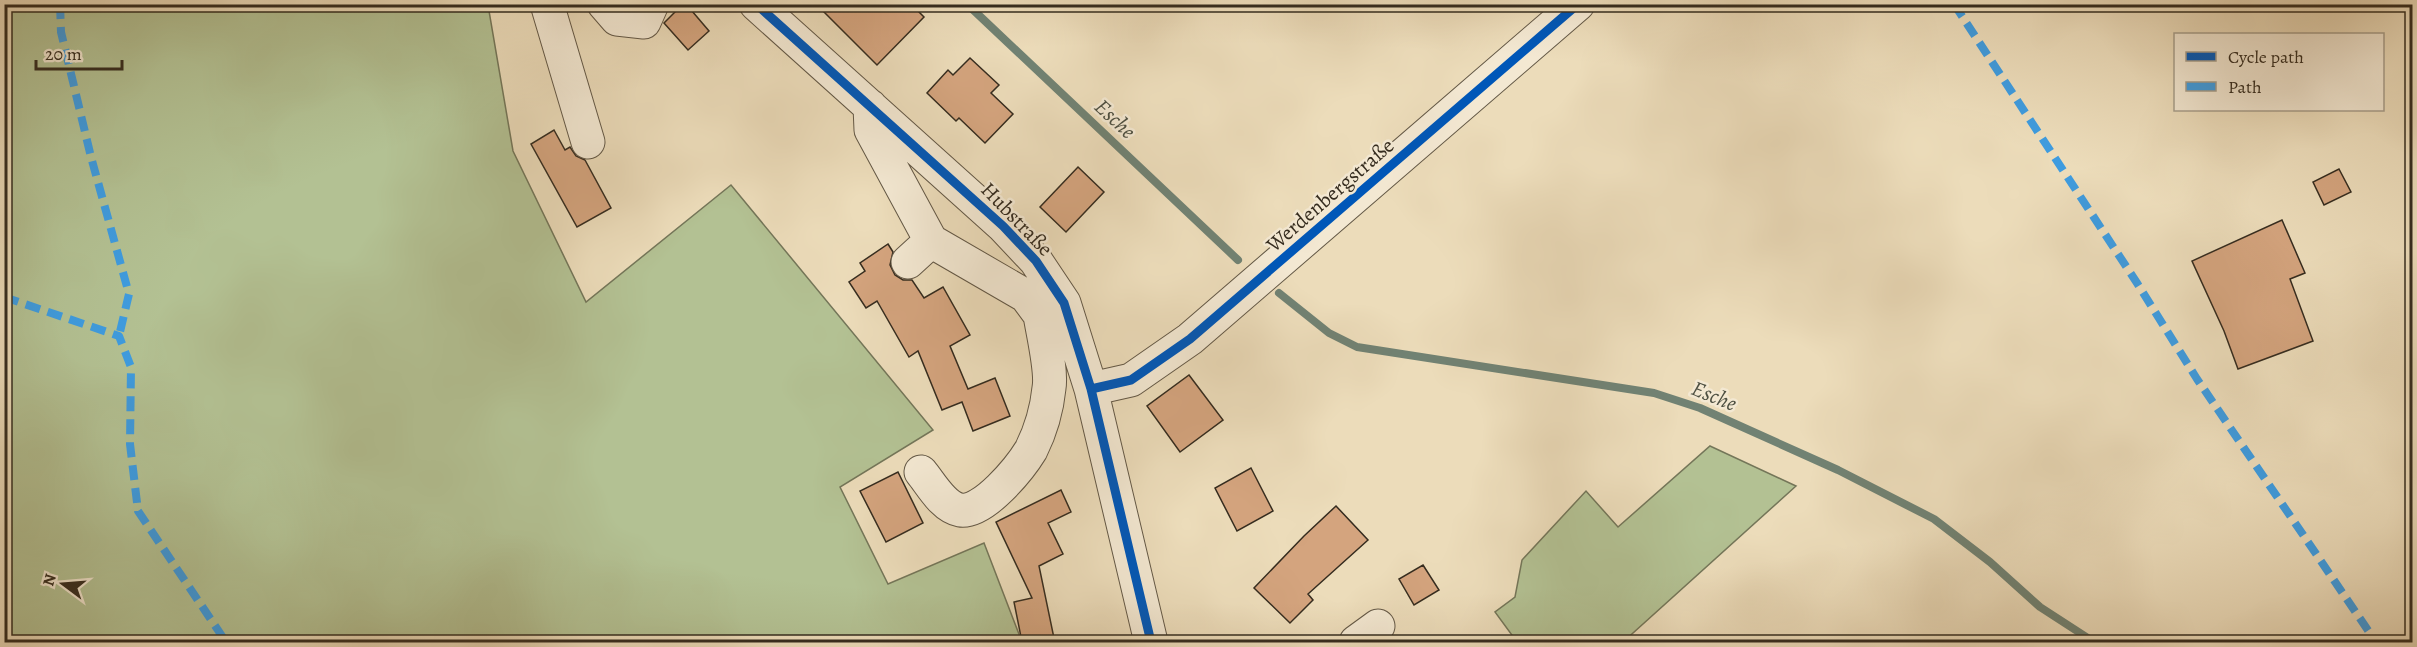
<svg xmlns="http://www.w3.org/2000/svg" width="2417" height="647" viewBox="0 0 2417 647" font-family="Alegreya,serif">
<rect width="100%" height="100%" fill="#ecdcba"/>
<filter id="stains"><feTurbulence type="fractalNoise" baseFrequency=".00333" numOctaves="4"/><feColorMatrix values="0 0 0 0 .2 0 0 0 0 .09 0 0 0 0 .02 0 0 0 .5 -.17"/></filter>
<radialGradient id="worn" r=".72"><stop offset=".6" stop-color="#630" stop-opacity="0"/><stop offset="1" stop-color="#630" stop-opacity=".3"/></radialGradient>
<!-- green -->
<path fill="#b3c193" stroke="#747659" stroke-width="1.5" d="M4 5H488L513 151 586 302 731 185 933 430 840 487 888 584 984 543 1022 642H5Z
M1710 446 1796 486 1623 642H1517L1495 612 1515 597 1522 560 1586 491 1618 527Z"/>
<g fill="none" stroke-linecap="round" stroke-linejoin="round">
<!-- stream -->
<path stroke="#718273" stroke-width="8" d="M967 4 1238 260
M1279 293 1329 333 1357 347 1654 393 1700 408 1838 470 1934 519 1990 562 2040 607 2094 642"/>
</g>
<!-- building -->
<path fill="#d4a47e" stroke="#352c1f" stroke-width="1.5" d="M683 4H686L709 31 688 50 664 23Z
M816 4H911L924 17 877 65Z
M970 58 999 85 991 93 1013 114 985 143 959 118 956 121 927 93 948 70 953 75Z
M554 130 565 150 570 147 576 156 585 160 611 208 577 227 531 144Z
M1078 167 1104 192 1066 232 1040 207Z
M2339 169 2351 192 2324 205 2313 182Z
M2282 220 2305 273 2290 279 2313 341 2238 369 2224 331 2192 261Z
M888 244 893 252 890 265 895 275 903 280H912L924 298 943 287 970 335 950 346 968 389 995 378 1010 416 973 431 962 402 942 410 918 351 909 357 877 301 866 308 849 282 865 271 860 263Z
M1189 375 1223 420 1180 452 1147 406Z
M1251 468 1273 511 1237 531 1215 488Z
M898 472 923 523 886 542 860 491Z
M1061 490 1071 512 1048 523 1063 554 1039 566 1054 638 1022 642 1014 602 1032 598 996 522Z
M1336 506 1368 540 1308 594 1313 600 1290 623 1254 588 1304 536Z
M1423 565 1439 590 1414 605 1399 579Z"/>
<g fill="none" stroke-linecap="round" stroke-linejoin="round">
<!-- minor casing -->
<g stroke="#635846" stroke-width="35">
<path id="minor" d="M547 4 588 142
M604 4 617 19 644 22 652 4
M756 4 1003 226 1036 261 1064 303 1091 389 1151 642
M870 106 871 130 931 241
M908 262 931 241 1026 296 1040 315
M1091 389 1131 380 1190 339 1578 4
M921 472C931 484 943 507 960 510 983 514 1020 468 1031 450 1040 432 1047 408 1049 388 1052 371 1043 334 1040 315L1064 303
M1356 642 1378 626"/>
</g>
<!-- minor -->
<use href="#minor" stroke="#f3e8d2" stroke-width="33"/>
<!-- quiet -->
<path stroke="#3e9ce0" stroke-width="8" stroke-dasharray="15 8" stroke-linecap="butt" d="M60 4 61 32 91 157 129 294 119 336
M1954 4 2137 283 2197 379 2376 642
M4 297 119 336 131 367 130 444 138 511 226 642"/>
<!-- cycleway casing -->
<g stroke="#f3e8d2" stroke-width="13">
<path id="cycleway" d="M756 4 1003 226 1036 261 1064 303 1091 389 1151 642
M1091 389 1131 380 1190 339 1578 4"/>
</g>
<!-- cycleway -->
<use href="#cycleway" stroke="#0057b8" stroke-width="9"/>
</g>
<g text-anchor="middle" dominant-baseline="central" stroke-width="5" stroke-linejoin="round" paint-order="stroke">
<!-- street labels -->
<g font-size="21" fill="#352c1f" stroke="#f3e8d2">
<text transform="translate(1330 195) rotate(-41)">Werdenbergstraße</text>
<text transform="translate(1017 219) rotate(46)">Hubstraße</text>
</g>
<!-- water labels -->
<g font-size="22" font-style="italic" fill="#4e5042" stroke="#f3e8d2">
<text transform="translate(1115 119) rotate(43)">Esche</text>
<text transform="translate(1714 396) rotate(22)">Esche</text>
</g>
</g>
<!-- margin -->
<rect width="2417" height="647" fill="none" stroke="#ecdcba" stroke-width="24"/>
<rect x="6" y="6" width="2405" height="635" fill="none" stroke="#352c1f" stroke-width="3"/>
<rect x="12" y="12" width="2393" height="623" fill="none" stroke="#352c1f" stroke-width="1.5"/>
<!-- legend -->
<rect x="2174" y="33" width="210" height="78" fill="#f3e8d2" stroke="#a79d8a" stroke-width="1.5"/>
<rect x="2186" y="52" width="30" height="9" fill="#0057b8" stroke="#a79d8a" stroke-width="1.5"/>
<text x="2228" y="63" font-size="18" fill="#352c1f">Cycle path</text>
<rect x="2186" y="82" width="30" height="9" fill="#3e9ce0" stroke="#a79d8a" stroke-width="1.5"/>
<text x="2228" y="93" font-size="18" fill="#352c1f">Path</text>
<!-- north arrow -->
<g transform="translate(63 584) rotate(286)" stroke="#f3e8d2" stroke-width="4.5" paint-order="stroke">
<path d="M0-4.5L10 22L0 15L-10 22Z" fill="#352c1f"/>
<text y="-9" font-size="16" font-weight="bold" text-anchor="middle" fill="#352c1f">N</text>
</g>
<!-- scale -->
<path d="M36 60v9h86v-9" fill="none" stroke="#352c1f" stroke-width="3"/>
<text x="45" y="60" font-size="18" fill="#352c1f" stroke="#f3e8d2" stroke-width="4.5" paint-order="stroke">20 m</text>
<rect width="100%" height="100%" filter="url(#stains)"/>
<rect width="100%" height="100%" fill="url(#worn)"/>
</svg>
